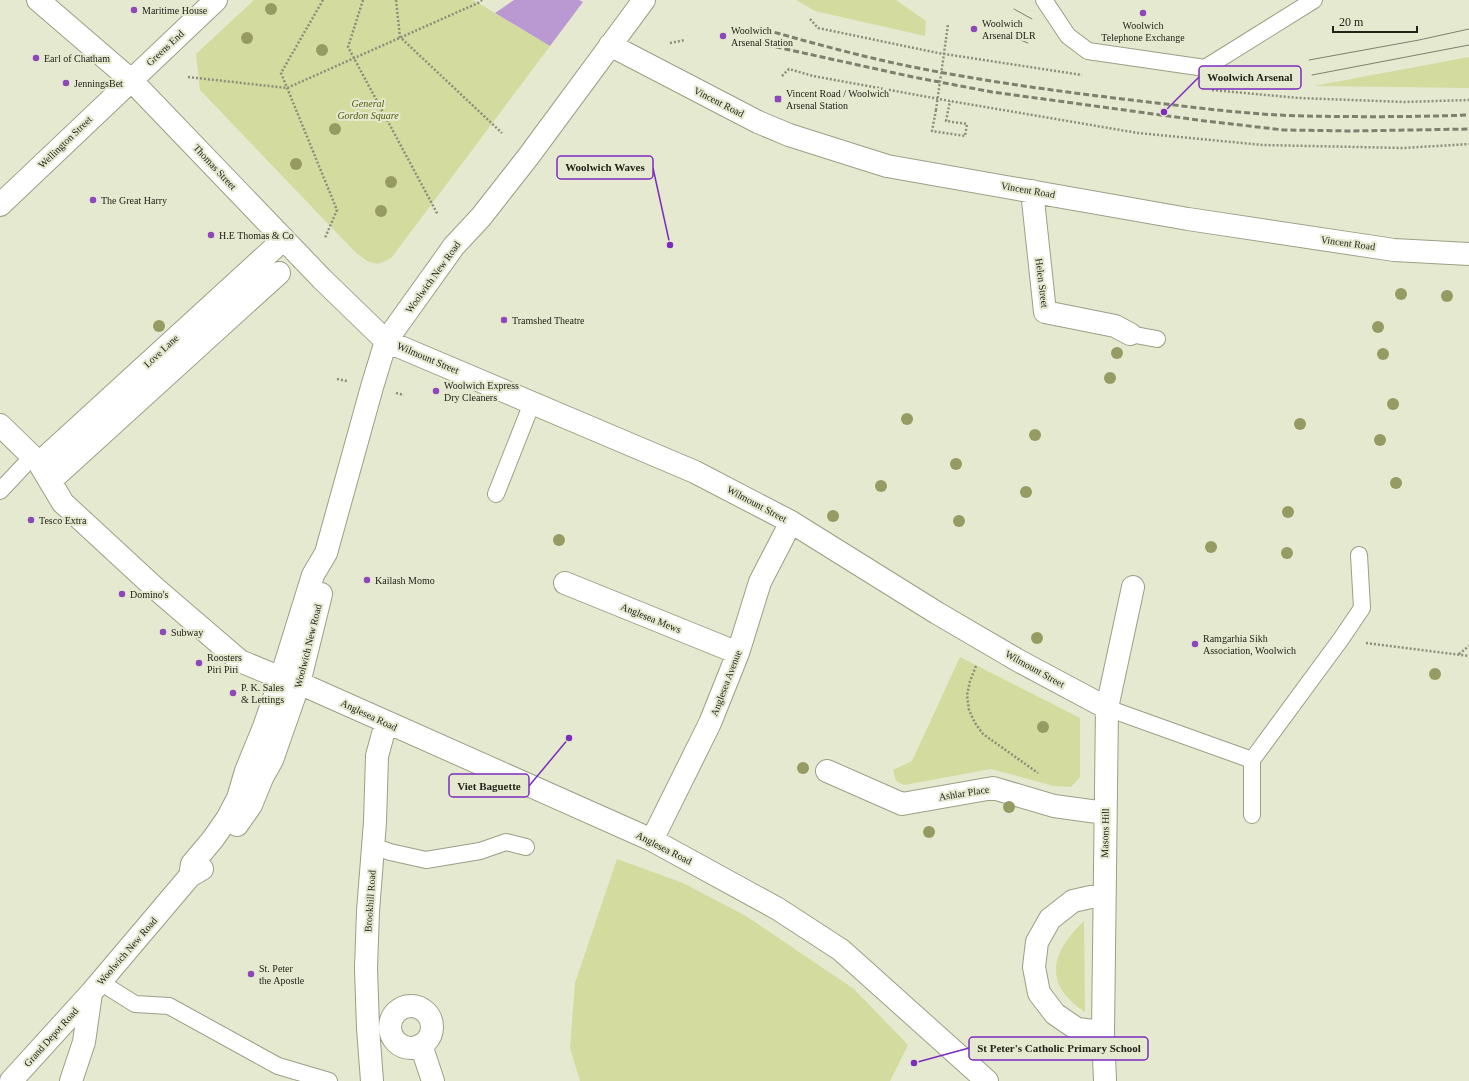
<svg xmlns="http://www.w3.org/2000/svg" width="1469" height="1081" viewBox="0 0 1469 1081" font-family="Georgia,serif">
<rect width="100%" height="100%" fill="#e5e9cf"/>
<!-- green -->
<path fill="#d3db9f" d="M254 0H473L550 46 392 257C377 268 370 264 356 253L200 90 196 54Z
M796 0H896L926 21 925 36 815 11Z
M1469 57V88L1314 86Z
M960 657 1080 718V777L1071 787 1054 786 991 769 904 785 896 781 893 770 912 761Z
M617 859 683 883 746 916 854 989 908 1045 890 1081H580L570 1048 575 983Z
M1084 921 1085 1012C1042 984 1051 952 1084 921Z"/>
<!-- water -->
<path fill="#ba99d3" d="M514 0H579L583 2 550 46 495 13Z"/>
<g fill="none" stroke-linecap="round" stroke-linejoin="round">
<!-- lane casing -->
<g stroke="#9b9f86" stroke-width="18">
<path id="lane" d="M1044 0 1068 36 1088 51 1205 68 1314 0
M1130 334 1157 339
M0 491 32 457
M496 494 532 403
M1107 708 1252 760 1341 639 1362 608 1359 555
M1252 760V815
M373 846 390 852 426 860 480 851 506 842 526 847
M100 982 135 1004 169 1006 278 1066 329 1081"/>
</g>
<!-- street casing -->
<g stroke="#9b9f86" stroke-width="24">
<path id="street" d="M38 0 131 80 322 279 386 341 695 472 791 522 937 613 1019 661 1107 708
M610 45 758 122 789 135 887 166 1188 219 1394 250 1469 254
M1032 191 1045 312 1115 326 1130 334
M0 205 216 0
M0 425 39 463 284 239
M39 463 63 503 155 588 240 661 281 678
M50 481 279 273
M565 583 738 653
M299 683 652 840 778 909 841 950 987 1081
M827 771 902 804 993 788 1054 806 1105 813
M237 825 251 805 262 778 272 760 299 683 321 594
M652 840 710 723 738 653 760 582 791 522
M190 876 192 864 213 839 227 819 238 798 246 771 264 727 281 678 313 575 326 553 372 387 386 341 454 246 481 217 528 157 644 0
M390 1027a21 21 0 1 1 42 0a21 21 0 1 1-42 0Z
M1103 1032 1077 1029 1055 1014 1039 993 1034 967 1037 942 1050 919 1073 901 1104 894
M421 1045 433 1081
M11 1081 91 993 190 876 202 869
M71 1081 84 1042 91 993
M372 1081 368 1028 366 968 368 911 375 822 377 756 386 723
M1105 1081 1103 1032 1107 708 1133 587"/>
</g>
<!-- path -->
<path stroke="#8b8e7c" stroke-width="2.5" stroke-dasharray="2 2" stroke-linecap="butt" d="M323 0 281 73 337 210 325 238
M363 0 348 47 438 215
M396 0 400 37 502 133
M810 19 818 28 938 53 1082 75
M946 39 948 24
M670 43 685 40
M782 76 789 69 813 76 950 101 1138 133 1263 145 1404 148 1469 144
M188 77 287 88 478 3 482 0
M1212 90 1299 98 1405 102 1469 100
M936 110 932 131 965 136 967 124 946 121 950 101
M337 379 347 381
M396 393 404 395
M1366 643 1469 656
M1459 654 1469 646
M976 666 970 681 967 695 969 710 975 723 983 734 1038 773"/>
<!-- lane -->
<use href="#lane" stroke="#fff" stroke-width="16"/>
<!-- street -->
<use href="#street" stroke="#fff" stroke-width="22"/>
<!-- tram -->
<path stroke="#7e806f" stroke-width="1" d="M1014 9 1032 19
M1015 38 1028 43
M1309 60 1419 40 1469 29
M1312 75 1469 45"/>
<!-- rail -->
<path stroke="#7e806f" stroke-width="3" stroke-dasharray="6 3" stroke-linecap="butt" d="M766 30C816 44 867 58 918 68 994 83 1071 93 1148 102 1200 108 1252 115 1305 116 1359 117 1414 117 1469 115
M758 43 913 77 992 92 1205 121 1284 130 1352 131 1469 129"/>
<!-- path-bridge -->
<path stroke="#8b8e7c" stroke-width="2.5" stroke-dasharray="2 2" stroke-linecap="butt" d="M936 110 946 39"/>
</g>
<!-- trees -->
<g fill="#969b64">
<circle cx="271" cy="9" r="6"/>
<circle cx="247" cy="38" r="6"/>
<circle cx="322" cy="50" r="6"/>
<circle cx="335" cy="129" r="6"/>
<circle cx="296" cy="164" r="6"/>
<circle cx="391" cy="182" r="6"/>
<circle cx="381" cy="211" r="6"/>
<circle cx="1401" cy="294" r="6"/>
<circle cx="1447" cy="296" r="6"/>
<circle cx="159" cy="326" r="6"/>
<circle cx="1378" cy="327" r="6"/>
<circle cx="1117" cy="353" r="6"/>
<circle cx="1383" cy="354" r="6"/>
<circle cx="1110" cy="378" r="6"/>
<circle cx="1393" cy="404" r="6"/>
<circle cx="907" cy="419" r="6"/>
<circle cx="1300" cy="424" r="6"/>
<circle cx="1035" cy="435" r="6"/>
<circle cx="1380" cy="440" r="6"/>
<circle cx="956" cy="464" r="6"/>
<circle cx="1396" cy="483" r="6"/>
<circle cx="881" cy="486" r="6"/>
<circle cx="1026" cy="492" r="6"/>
<circle cx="1288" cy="512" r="6"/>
<circle cx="833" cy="516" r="6"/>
<circle cx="959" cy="521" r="6"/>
<circle cx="559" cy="540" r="6"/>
<circle cx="1211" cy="547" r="6"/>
<circle cx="1287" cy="553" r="6"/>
<circle cx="1037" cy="638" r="6"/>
<circle cx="1435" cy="674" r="6"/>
<circle cx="1043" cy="727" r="6"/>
<circle cx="803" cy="768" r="6"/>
<circle cx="1009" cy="807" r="6"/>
<circle cx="929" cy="832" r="6"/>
</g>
<!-- markers -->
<g fill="#8e47ba" stroke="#e5e9cf" stroke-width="1.5">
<circle cx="134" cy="10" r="4"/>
<circle cx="1143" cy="13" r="4"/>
<circle cx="974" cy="29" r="4"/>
<circle cx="723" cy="36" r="4"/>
<circle cx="36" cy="58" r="4"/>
<circle cx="66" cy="83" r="4"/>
<rect x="774" y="95" width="8" height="8" rx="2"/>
<circle cx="93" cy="200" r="4"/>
<circle cx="211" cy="235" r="4"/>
<circle cx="504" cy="320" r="4"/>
<circle cx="436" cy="391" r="4"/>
<circle cx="31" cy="520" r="4"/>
<circle cx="367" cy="580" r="4"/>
<circle cx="122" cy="594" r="4"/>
<circle cx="163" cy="632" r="4"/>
<circle cx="1195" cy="644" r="4"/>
<circle cx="199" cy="663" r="4"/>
<circle cx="233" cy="693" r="4"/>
<circle cx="251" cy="974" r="4"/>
</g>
<g text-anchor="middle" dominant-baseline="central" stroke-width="4" stroke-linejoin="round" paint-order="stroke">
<!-- poi labels -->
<g font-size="10" fill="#22231a" stroke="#e5e9cf" text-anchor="start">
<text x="142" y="10">Maritime House</text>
<text x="982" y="23">Woolwich<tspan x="982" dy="12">Arsenal DLR</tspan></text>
<text x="1143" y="25" text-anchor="middle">Woolwich<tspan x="1143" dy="12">Telephone Exchange</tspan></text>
<text x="731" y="30">Woolwich<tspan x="731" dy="12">Arsenal Station</tspan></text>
<text x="44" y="58">Earl of Chatham</text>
<text x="74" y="83">JenningsBet</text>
<text x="786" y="93">Vincent Road / Woolwich<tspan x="786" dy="12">Arsenal Station</tspan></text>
<text x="101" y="200">The Great Harry</text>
<text x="219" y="235">H.E Thomas &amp; Co</text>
<text x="512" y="320">Tramshed Theatre</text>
<text x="444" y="385">Woolwich Express<tspan x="444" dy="12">Dry Cleaners</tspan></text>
<text x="39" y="520">Tesco Extra</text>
<text x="375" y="580">Kailash Momo</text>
<text x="130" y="594">Domino's</text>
<text x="171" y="632">Subway</text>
<text x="1203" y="638">Ramgarhia Sikh<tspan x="1203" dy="12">Association, Woolwich</tspan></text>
<text x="207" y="657">Roosters<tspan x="207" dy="12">Piri Piri</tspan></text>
<text x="241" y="687">P. K. Sales<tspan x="241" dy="12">&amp; Lettings</tspan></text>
<text x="259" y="968">St. Peter<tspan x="259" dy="12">the Apostle</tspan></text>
</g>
<!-- street labels -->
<g font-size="10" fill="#22231a" stroke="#e5e9cf">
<text transform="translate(165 48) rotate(-43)">Greens End</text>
<text transform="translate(719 102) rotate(27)">Vincent Road</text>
<text transform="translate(65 142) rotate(-44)">Wellington Street</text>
<text transform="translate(215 167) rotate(47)">Thomas Street</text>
<text transform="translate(1028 190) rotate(10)">Vincent Road</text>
<text transform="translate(1348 243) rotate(8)">Vincent Road</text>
<text transform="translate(433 277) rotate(-54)">Woolwich New Road</text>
<text transform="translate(1042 283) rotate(83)">Helen Street</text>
<text transform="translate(161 351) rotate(-43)">Love Lane</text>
<text transform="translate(428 358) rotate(23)">Wilmount Street</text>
<text transform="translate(757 504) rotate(28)">Wilmount Street</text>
<text transform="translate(651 618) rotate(22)">Anglesea Mews</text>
<text transform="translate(308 646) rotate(-76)">Woolwich New Road</text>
<text transform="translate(1035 669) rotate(29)">Wilmount Street</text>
<text transform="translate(726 683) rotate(-69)">Anglesea Avenue</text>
<text transform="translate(369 715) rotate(25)">Anglesea Road</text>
<text transform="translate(964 793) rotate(-9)">Ashlar Place</text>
<text transform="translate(1105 833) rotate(-89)">Masons Hill</text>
<text transform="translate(664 848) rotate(27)">Anglesea Road</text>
<text transform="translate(370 901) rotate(-86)">Brookhill Road</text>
<text transform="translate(127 951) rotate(-49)">Woolwich New Road</text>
<text transform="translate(51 1037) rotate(-48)">Grand Depot Road</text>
</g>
<!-- park labels -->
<g font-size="10" font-style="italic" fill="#555b0c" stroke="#e5e9cf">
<text x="368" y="103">General<tspan x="368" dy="12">Gordon Square</tspan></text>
</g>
</g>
<!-- callouts -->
<path fill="none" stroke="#7b2cbf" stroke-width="1.5" d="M1164 112L1199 77M670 245L653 168M569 738L529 786M914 1063L969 1048"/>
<g fill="#7b2cbf" stroke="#e5e9cf" stroke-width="1.5">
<circle cx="1164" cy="112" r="4"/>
<circle cx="670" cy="245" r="4"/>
<circle cx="569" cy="738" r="4"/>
<circle cx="914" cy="1063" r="4"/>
</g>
<g fill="#e5e9cf" stroke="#7b2cbf" stroke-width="1.5">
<rect x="1199" y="66" width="102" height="23" rx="4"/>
<rect x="557" y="156" width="96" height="23" rx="4"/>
<rect x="449" y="774" width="80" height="23" rx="4"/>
<rect x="969" y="1037" width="179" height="23" rx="4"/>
</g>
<g font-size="11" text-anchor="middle" font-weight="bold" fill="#22231a">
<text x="1250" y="81">Woolwich Arsenal</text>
<text x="605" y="171">Woolwich Waves</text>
<text x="489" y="790">Viet Baguette</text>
<text x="1059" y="1052">St Peter's Catholic Primary School</text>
</g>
<!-- scale -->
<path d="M1333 26v6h84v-6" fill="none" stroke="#22231a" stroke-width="2"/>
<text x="1339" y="26" font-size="12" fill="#22231a" stroke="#e5e9cf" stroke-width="3" paint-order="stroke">20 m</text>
</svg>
